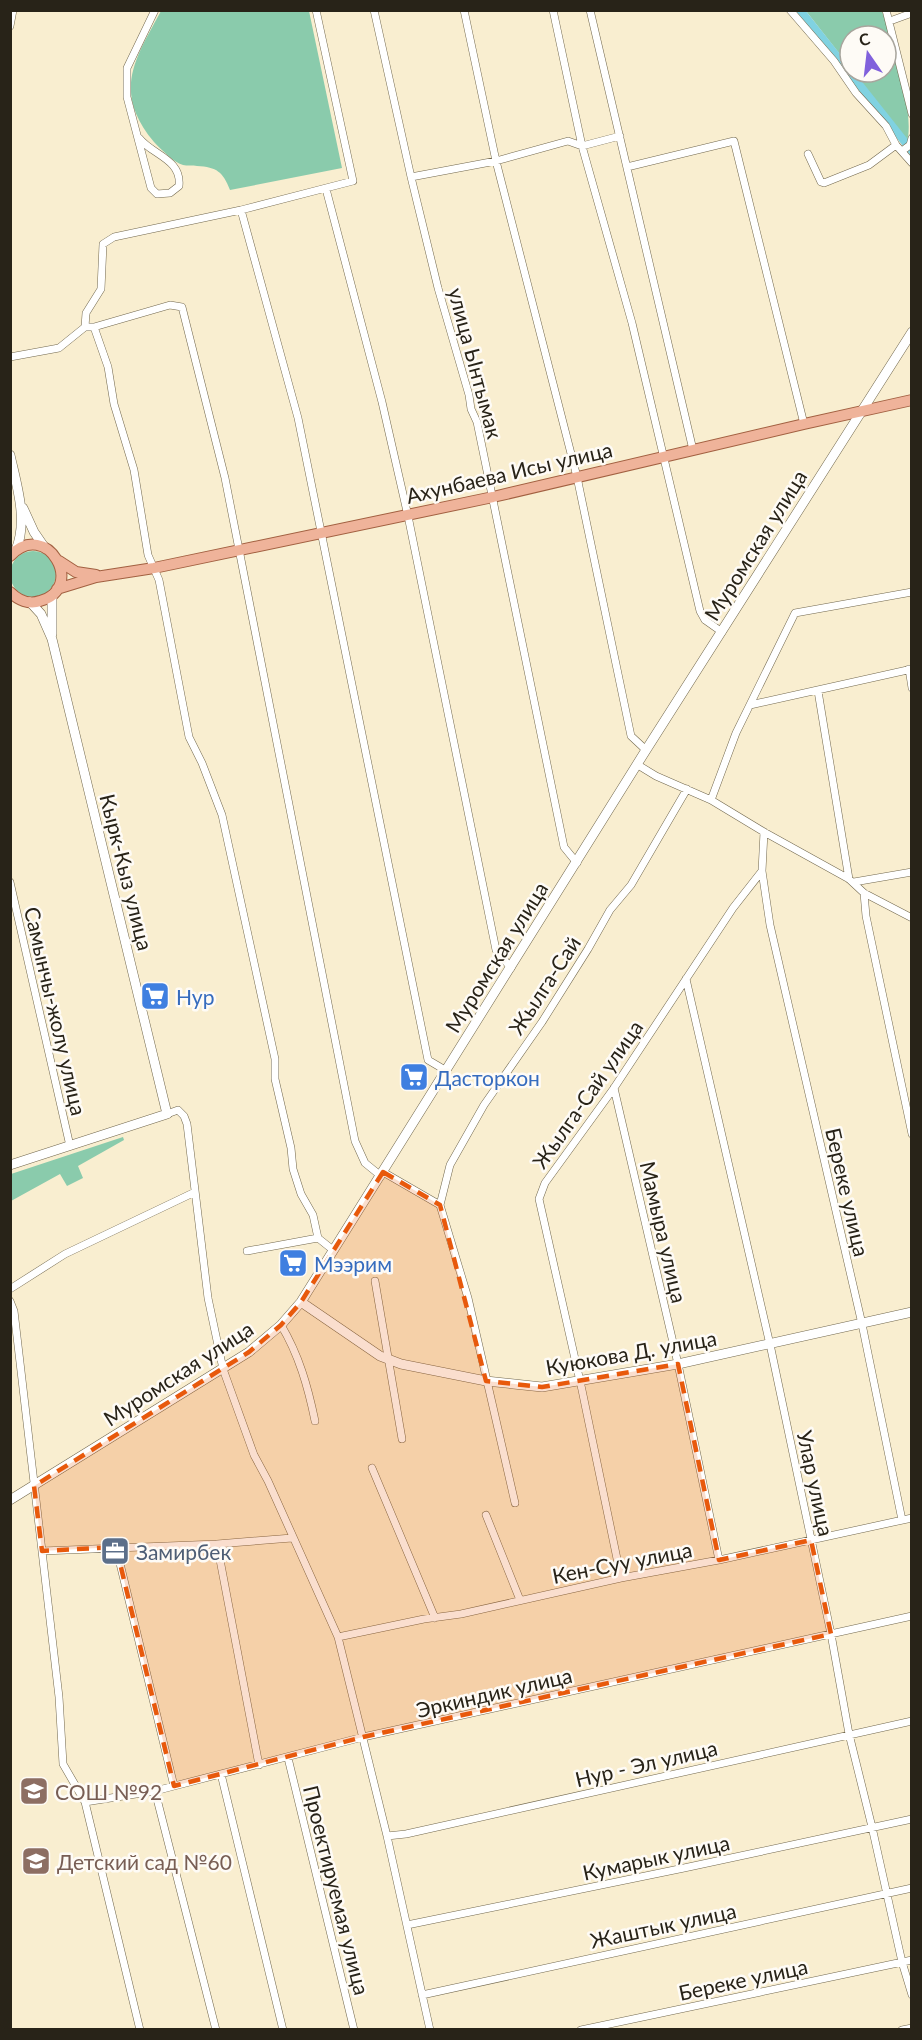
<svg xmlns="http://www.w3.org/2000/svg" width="922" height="2040" viewBox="0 0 922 2040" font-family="Lato,sans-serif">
<rect width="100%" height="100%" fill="#f9eed0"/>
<!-- green -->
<path fill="#8acbac" d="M161 11H309L342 168 230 190C223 172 217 167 197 166 193 165 187 166 183 165 173 162 161 149 154 142 112 92 135 59 161 11Z
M806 11H882C893 43 915 111 907 143L854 72H886V36H850V67Z
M10 574a23 23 0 1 1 46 0a23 23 0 1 1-46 0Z
M123 1137 124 1140 78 1166 83 1178 67 1186 60 1174 11 1201V1174Z"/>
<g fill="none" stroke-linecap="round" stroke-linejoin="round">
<!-- canal -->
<path stroke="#80d2e1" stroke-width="8" d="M800 10 912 151"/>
<!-- street casing -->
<g stroke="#72684e" stroke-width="8">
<path id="street" d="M374 10 411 177 438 288 469 395 471 409 477 422 564 847 577 863
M464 10 496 161 577 477 631 736 646 750
M553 10 582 146 632 323 700 611 705 620 722 632
M590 10 693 450
M790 10 834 61 856 93 886 126 896 145 912 163
M886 10 912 114
M890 21 912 13
M10 26 13 10
M139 138C152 155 182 159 179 186L170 193 157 194 151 188 127 97V68L155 10
M902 151 910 145 912 138
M808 154 821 182 824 183 869 165 896 145
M627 167 734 141 804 424
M411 177 496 161 568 141 582 146 620 136
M326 189 382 402 408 516 496 950 511 968
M241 210 298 418 428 1060 445 1070
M85 327 86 313 101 289 103 244 114 237 241 210 353 181 316 10
M94 327 108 367 114 404 134 470 148 555 159 580 189 737 202 763 222 815 275 1059V1079L291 1148 293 1169 301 1194 313 1215 318 1238 333 1250
M10 357 59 348 85 327H94L170 305 182 307 225 478 355 1141 365 1163 381 1176
M909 669 912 688
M818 691 849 879
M750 705 912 669
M638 765 656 776 711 800 764 832 849 879 864 893 912 918
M711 800 736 733 795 613 912 592
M762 871 770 925 862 1324 902 1520
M10 882 70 1146
M854 882 912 872
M864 893 866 916 912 1134
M686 979 771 1349 831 1634 849 1734 872 1827 902 1962 912 1995
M614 1088 678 1364 719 1560
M167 1114 178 1110 184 1116 187 1124 208 1298 223 1369 254 1455 268 1481 338 1637 387 1836 430 2030
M383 1172 440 1205 468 1298 515 1503
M440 1205 450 1165 484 1105 542 1022 588 949 610 910 631 885 687 789
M247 1251 318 1238
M375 1281 402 1439
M10 1289 65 1254 195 1192
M10 1301 14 1311 59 1697 63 1764 85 1802 140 2030
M281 1325C299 1355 308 1387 315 1421
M372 1468 435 1618
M486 1515 520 1600
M217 1544 259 1765
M116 1547 174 1786
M42 1551 217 1544 292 1538
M621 1578 582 1390 539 1199 545 1183 614 1088 733 908 762 871 764 832
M338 1637 424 1619 461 1614 621 1578 719 1560 912 1518
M288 1758 354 2030
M221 1774 283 2030
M155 1791 216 2030
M85 1802 155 1791 363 1737 912 1616
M387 1836 406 1834 912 1721
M407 1925 684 1868 912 1819
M422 1995 912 1888
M581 2030 912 1960
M902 2030 912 2028"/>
</g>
<!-- secondary casing -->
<g stroke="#72684e" stroke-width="10">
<path id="secondary" d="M10 455C17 486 28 520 16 550
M23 508 34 532 45 548
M52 634V595
M10 1165 167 1114 52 639 41 614 30 602
M301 1302 380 1356 401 1364 486 1381 542 1387 678 1364 912 1312
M10 1500 249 1352 281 1325 301 1302 646 750 912 332"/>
</g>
<!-- primary casing -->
<g stroke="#a26041" stroke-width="12">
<path id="primary" d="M10 556C47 517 87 589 40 601 29 605 18 600 10 592
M59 561 76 572 96 575
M57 589 96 577 154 568 493 497 804 424 912 400"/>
</g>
<!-- street -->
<use href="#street" stroke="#fff" stroke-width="7"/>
<!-- secondary -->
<use href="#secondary" stroke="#fff" stroke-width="9"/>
<!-- primary -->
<use href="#primary" stroke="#efb39a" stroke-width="10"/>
</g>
<!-- marked area -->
<path fill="#e8590c" fill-opacity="0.2" stroke="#e8590c" stroke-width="4.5" stroke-dasharray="12 8" stroke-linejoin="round" d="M383 1172 440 1205 486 1381 542 1387 678 1364 719 1560 811 1540 831 1634 363 1737 174 1786 116 1547 42 1551 34 1486 249 1352 281 1325 301 1302Z"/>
<!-- icons -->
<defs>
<g id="supermarket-square" transform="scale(1.5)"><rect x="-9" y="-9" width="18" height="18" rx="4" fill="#3f7fe0" stroke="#fefbf6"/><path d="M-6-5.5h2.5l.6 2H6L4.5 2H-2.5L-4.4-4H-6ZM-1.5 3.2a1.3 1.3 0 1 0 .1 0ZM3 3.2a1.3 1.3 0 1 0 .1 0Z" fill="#fff"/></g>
<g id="office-square" transform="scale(1.5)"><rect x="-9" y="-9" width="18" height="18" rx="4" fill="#5c6f8a" stroke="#fefbf6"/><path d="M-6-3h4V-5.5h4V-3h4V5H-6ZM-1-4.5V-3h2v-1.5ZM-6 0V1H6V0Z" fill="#fff"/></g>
<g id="school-square" transform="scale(1.5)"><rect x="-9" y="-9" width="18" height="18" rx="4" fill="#8d6e63" stroke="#fefbf6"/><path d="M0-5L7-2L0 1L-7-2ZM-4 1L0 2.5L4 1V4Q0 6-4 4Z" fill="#fff"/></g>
</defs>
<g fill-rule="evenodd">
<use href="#supermarket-square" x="155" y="996"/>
<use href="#supermarket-square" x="414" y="1077"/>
<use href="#supermarket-square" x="293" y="1263"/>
<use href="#office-square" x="115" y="1551"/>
<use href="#school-square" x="34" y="1791"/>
<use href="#school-square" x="36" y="1861"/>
</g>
<g text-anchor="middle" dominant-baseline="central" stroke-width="5" stroke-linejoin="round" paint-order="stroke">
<!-- street labels -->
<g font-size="21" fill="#282318" stroke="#fefbf6">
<text transform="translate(476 363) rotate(75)">улица Ынтымак</text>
<text transform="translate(509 472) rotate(-13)">Ахунбаева Исы улица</text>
<text transform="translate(755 545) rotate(-58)">Муромская улица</text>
<text transform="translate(127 872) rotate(76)">Кырк-Кыз улица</text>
<text transform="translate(496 957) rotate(-58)">Муромская улица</text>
<text transform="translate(544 985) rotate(-57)">Жылга-Сай</text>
<text transform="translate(56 1011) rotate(77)">Самынчы-жолу улица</text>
<text transform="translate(587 1094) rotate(-55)">Жылга-Сай улица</text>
<text transform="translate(848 1192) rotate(77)">Береке улица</text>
<text transform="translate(664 1232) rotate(77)">Мамыра улица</text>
<text transform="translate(631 1352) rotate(-10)">Куюкова Д. улица</text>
<text transform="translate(178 1373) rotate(-33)">Муромская улица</text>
<text transform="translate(816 1483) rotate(78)">Улар улица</text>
<text transform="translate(622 1562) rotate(-11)">Кен-Суу улица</text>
<text transform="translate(494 1692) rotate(-13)">Эркиндик улица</text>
<text transform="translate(646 1763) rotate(-13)">Нур - Эл улица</text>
<text transform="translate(656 1857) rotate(-12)">Кумарык улица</text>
<text transform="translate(337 1890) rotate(76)">Проектируемая улица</text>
<text transform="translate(663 1925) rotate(-12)">Жаштык улица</text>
<text transform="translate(743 1979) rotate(-12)">Береке улица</text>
</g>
<!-- shop labels -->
<g font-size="21" fill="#366cbe" stroke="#fefbf6" text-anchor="start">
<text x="176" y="996">Нур</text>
<text x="435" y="1077">Дасторкон</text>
<text x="314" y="1263">Мээрим</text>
</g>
<!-- service labels -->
<g font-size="21" fill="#4e5e75" stroke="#fefbf6" text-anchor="start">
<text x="136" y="1551">Замирбек</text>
</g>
<!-- education labels -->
<g font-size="21" fill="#785e54" stroke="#fefbf6" text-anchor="start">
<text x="55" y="1791">СОШ №92</text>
<text x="57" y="1861">Детский сад №60</text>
</g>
</g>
<!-- border -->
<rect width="922" height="2040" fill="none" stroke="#282318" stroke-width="24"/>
<!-- north arrow -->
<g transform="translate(868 54) rotate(346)"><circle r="28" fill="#fefbf6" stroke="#a8a59d" stroke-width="1.5"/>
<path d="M0-4.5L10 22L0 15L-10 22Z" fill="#8161dc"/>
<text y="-9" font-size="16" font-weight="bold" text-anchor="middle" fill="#282318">С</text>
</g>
</svg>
